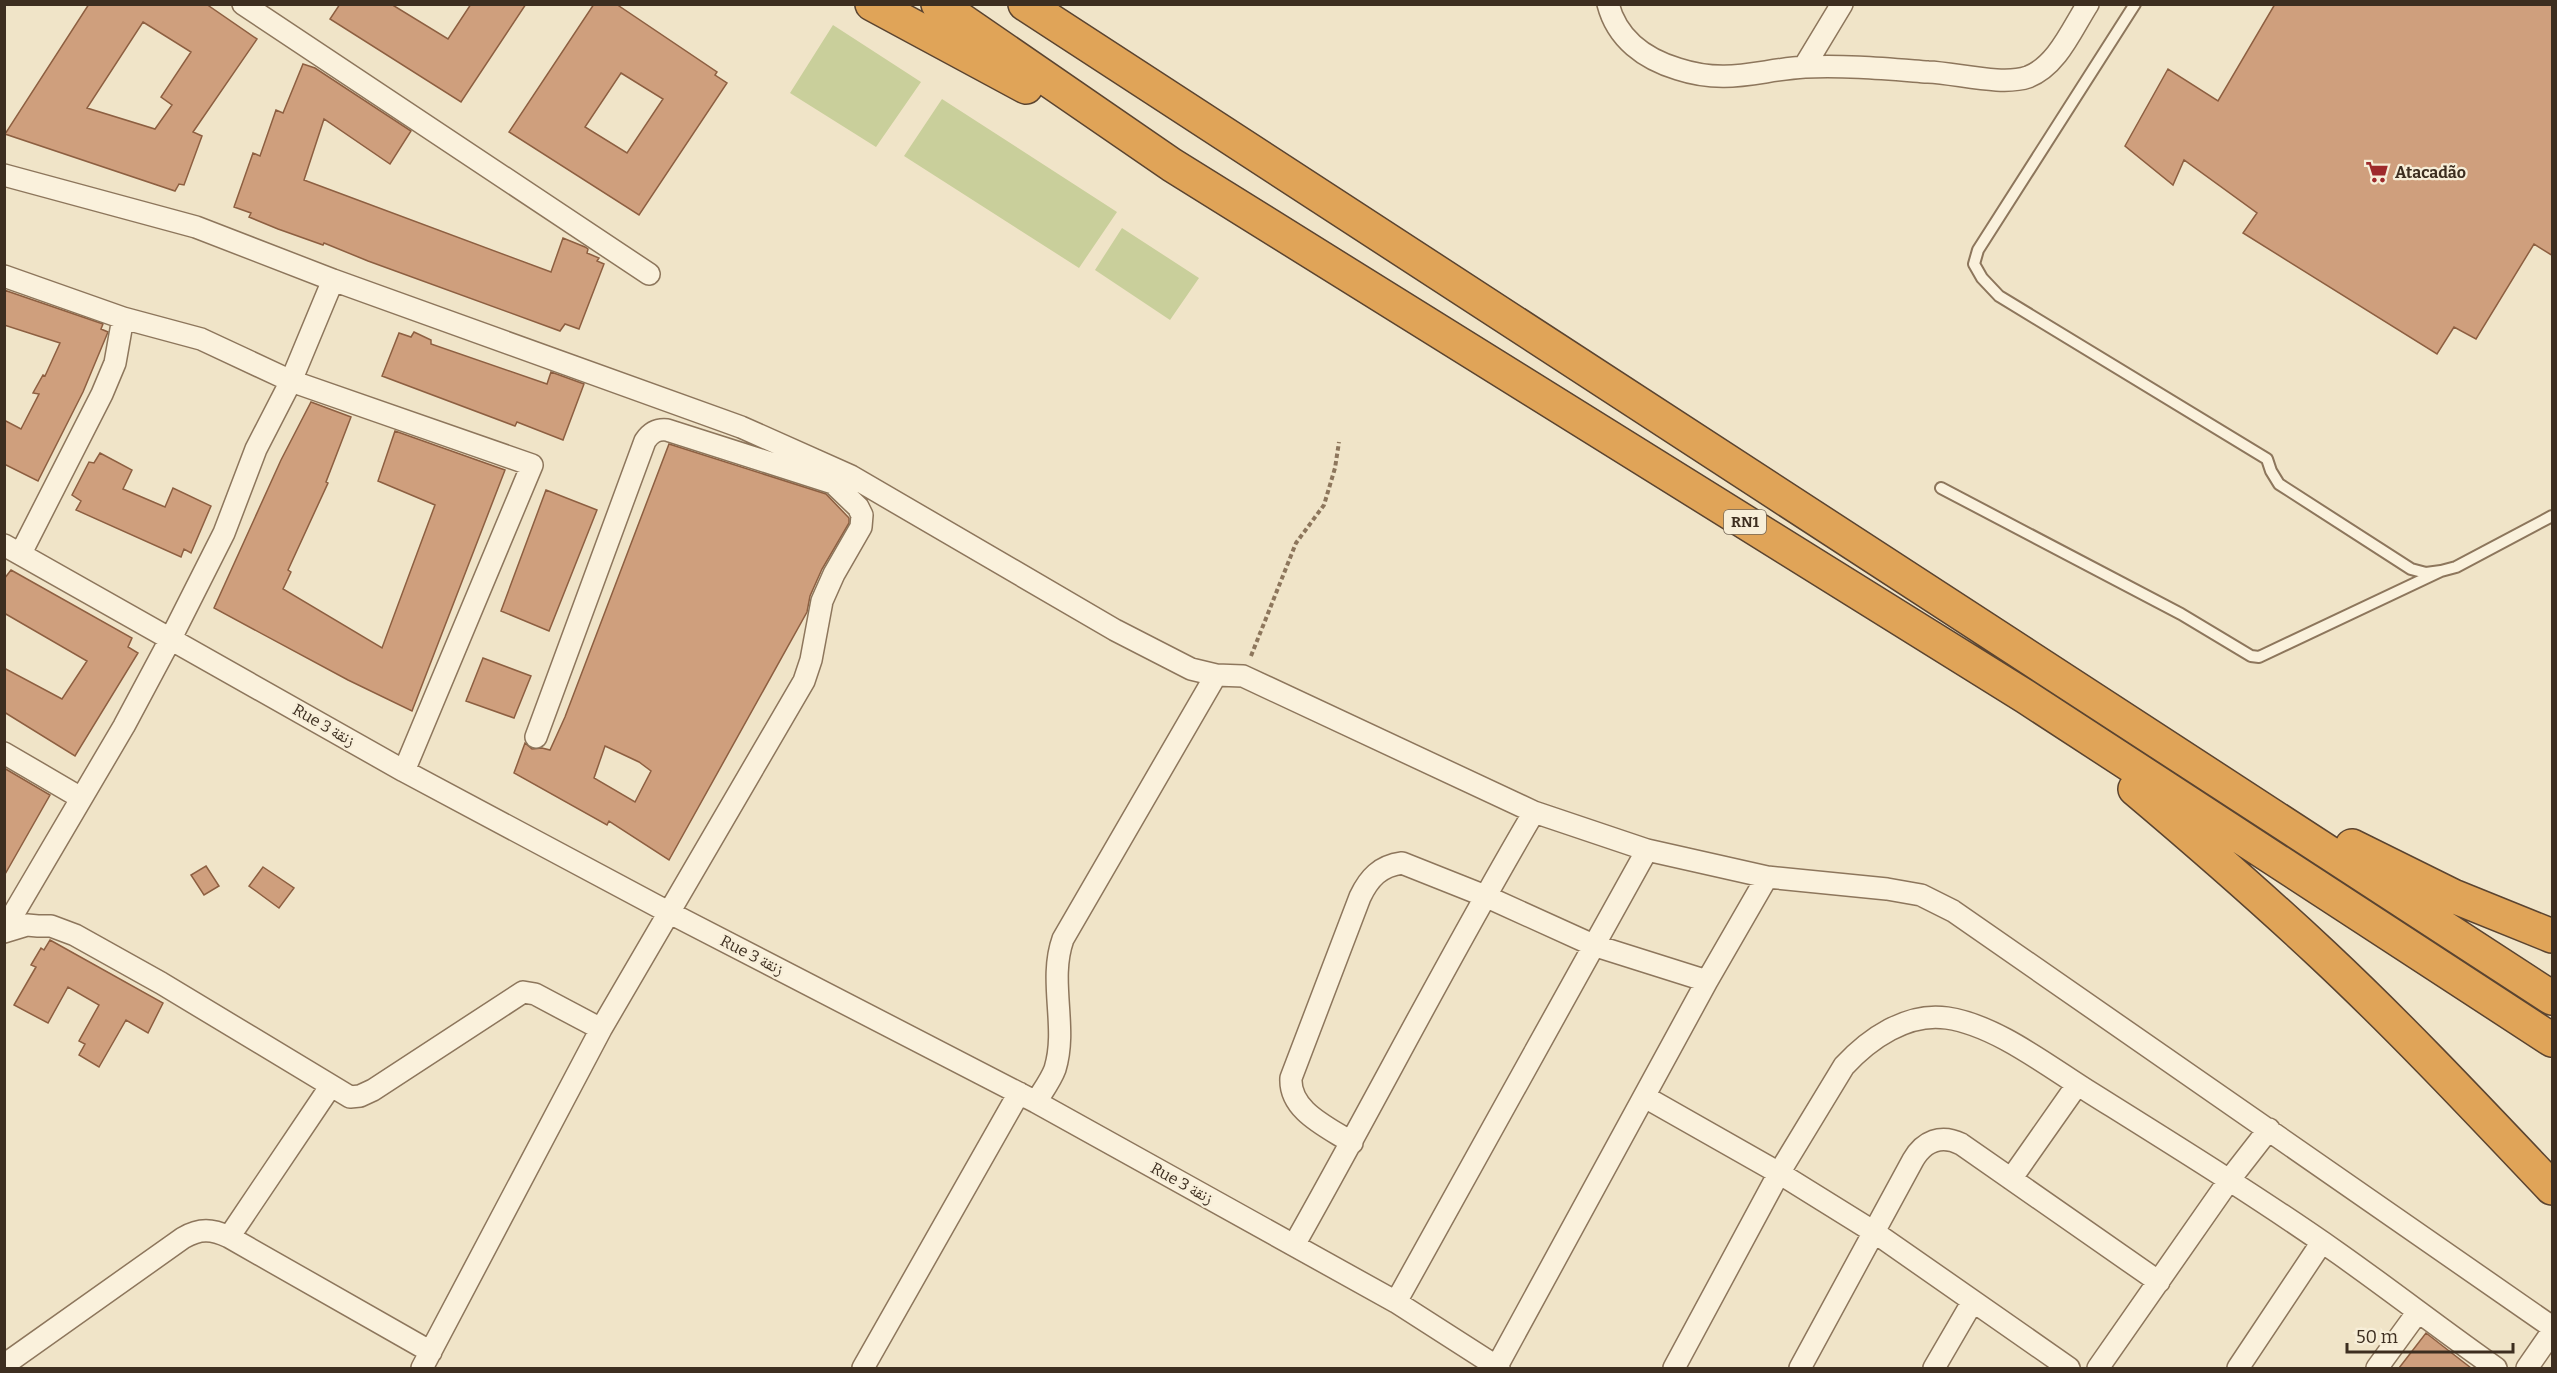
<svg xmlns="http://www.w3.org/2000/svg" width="2557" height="1373" viewBox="0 0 2557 1373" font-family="Bitter,'Noto Naskh Arabic',serif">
<rect width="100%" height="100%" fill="#f0e4c8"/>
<!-- green -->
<path fill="#c9cf9b" d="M833 25 921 82 876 147 790 93Z
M942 99 1117 212 1079 268 904 156Z
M1122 228 1199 278 1170 320 1095 270Z"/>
<!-- building -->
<path fill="#cf9f7d" stroke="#8d5f41" stroke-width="1.5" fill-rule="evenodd" d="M89 4H206L257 39 193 132 202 136 184 185 179 184 175 191 5 134ZM143 22 191 52 161 97 172 105 155 129 87 108Z
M340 4H391L448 39 471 4H526L461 102 330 19Z
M594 4H616L717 72 715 75 727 83 639 215 509 132ZM621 73 663 99 627 153 585 127Z
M2275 4H2553V256L2534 244 2476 339 2454 327 2437 354 2243 233 2257 213 2184 160 2173 185 2125 146 2168 69 2218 101Z
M303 64 315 68 411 131 390 164 324 119 304 180 551 272 563 238 585 247 588 249 587 253 599 258 597 261 604 264 579 329 565 324 560 331 368 261 324 243 323 245 278 229 249 217 251 213 234 207 253 153 260 156 276 110 283 113Z
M4 290 103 324 101 329 108 332 83 392 38 481 4 464V420L21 429 39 394 33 393 43 375 45 376 60 343 4 325Z
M414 332 431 340V344L547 384 551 372 584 384 563 440 517 422 515 426 382 376 399 333 411 337Z
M311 402 351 417 326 482 328 483 288 570 291 572 283 589 382 648 435 505 378 481 395 431 505 470 412 711 348 680 214 608 281 460Z
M669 444 826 494 849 518V523L822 569 810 596 807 612 669 860 609 821 607 825 514 773 525 743 532 749 542 748 550 750 565 717ZM605 746 639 762 651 771 635 802 594 778Z
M100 453 132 470 123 489 165 507 173 488 211 506 191 553 184 549 181 557 76 510 81 501 72 495 89 462 94 463Z
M546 490 597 510 549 631 501 611Z
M11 570 132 638 128 647 138 653 75 756 4 712V668L62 699 87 661 4 613V579Z
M483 658 531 676 514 718 466 701Z
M4 768 50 795 4 876Z
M206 866 219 886 204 895 191 875Z
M263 867 294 888 279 908 249 886Z
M50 940 163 1003 148 1033 126 1020 99 1067 79 1055 85 1044 79 1041 99 1005 68 987 48 1023 14 1005 36 967 31 965 41 948 44 950Z
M2426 1333 2471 1368H2399Z"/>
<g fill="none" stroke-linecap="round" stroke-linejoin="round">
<!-- lane casing -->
<g stroke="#8d765c" stroke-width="14">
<path id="lane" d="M2135 4 1978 250 1974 264 1982 278 1999 296 2267 459 2271 471 2279 484 2411 569 2426 573 2441 571
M1941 488 2181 614 2251 656 2259 657 2441 571 2456 567 2552 516"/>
</g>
<!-- street casing -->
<g stroke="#8d765c" stroke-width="24">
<path id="street" d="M243 4 649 274
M1608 4C1617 39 1645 59 1678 69 1727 85 1758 70 1805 67 1845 65 1888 69 1928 72 1956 73 2002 86 2028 77 2057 66 2072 29 2088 4
M1804 67 1842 4
M4 175 196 227 333 280 741 427 851 476 1115 630 1191 669 1216 675 1243 676 1534 812 1647 850 1767 877 1887 889 1921 895 1953 911 2552 1327
M4 276 123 318 201 339 291 381 532 465 404 771
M4 545 404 771 670 913 1036 1102 1396 1302 1499 1368
M21 553 102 394 115 363 123 318
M4 753 81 798
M4 930 124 726 171 638 224 533 256 449 291 381 333 280
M4 932 27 925 38 926H51L75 935 161 983 350 1097 360 1096 373 1090 523 992 535 994 601 1029
M1645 1097 1779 1173 1874 1232 2069 1368
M1036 1102C1042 1092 1051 1080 1055 1069 1068 1027 1048 981 1063 939L1216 675
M1352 1143C1328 1127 1289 1111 1291 1078L1360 897C1369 878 1380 866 1402 863L1485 896 1593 945 1707 981
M2011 1179 2077 1085
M229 1237 330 1087
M1294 1245C1375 1102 1450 954 1534 812
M1396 1302 1647 850
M4 1365 183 1238C200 1228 212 1229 229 1237L431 1352
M422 1368 601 1029 804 681 811 660 822 601 834 574 861 527 862 515 858 507 833 483 667 430C657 429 651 432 645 441L536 737
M863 1368 1019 1093
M1496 1368 1707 981 1767 877
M1674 1368 1779 1173 1844 1066C1869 1039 1907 1012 1947 1018 1996 1025 2049 1067 2091 1093 2174 1145 2258 1197 2338 1253 2392 1291 2443 1331 2496 1368
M1800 1368 1913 1160C1924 1141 1941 1134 1961 1144L2159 1282
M1934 1368 1973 1301
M2098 1368 2230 1179 2269 1129
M2238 1368 2322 1242
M2377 1368 2417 1313
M2527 1368 2552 1332"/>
</g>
<!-- highway casing -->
<g stroke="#5b4430" stroke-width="36">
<path id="highway" d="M872 4 1026 87
M938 4 1172 165 2026 697 2552 1040
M1025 4 2552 998
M2135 789C2199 843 2262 898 2323 955 2402 1029 2477 1109 2552 1188
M2352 846 2453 896 2552 936"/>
</g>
<!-- path -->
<path stroke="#8d765c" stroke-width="4" stroke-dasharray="4.5 3" stroke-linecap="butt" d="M1251 656 1296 543 1324 505 1335 468 1339 442"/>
<!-- lane -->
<use href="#lane" stroke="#faf1dc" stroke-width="10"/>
<!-- street -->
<use href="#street" stroke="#faf1dc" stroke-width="21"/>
<!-- highway -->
<use href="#highway" stroke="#e0a458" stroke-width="33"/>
</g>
<!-- icons -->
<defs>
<g id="supermarket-bare" transform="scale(1.8)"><path d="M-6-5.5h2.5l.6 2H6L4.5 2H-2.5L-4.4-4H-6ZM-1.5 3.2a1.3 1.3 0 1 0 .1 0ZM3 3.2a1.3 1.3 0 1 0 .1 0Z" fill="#9e2a2b" stroke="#f7eed8" stroke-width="2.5" paint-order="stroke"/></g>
</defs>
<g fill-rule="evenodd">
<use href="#supermarket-bare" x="2377" y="172"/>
</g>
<g text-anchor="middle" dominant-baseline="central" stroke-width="4.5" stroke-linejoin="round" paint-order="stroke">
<!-- shield labels -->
<rect fill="#f7eed8" stroke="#756857" stroke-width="1.5" x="1724" y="510" width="42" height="24" rx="4.5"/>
<g font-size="15" font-weight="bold" fill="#3d2e20">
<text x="1745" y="522">RN1</text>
</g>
<!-- poi labels -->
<g font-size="16" font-weight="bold" fill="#3d2e20" stroke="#f7eed8" text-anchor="start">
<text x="2395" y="172">Atacadão</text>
</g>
<!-- street labels -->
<g font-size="16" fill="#3d2e20" stroke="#f7eed8">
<text transform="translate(324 725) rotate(30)">Rue 3 زنقة</text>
<text transform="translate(752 955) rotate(27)">Rue 3 زنقة</text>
<text transform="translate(1182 1183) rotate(29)">Rue 3 زنقة</text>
</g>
</g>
<!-- border -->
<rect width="2557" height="1373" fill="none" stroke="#3d2e20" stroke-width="12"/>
<!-- scale -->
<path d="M2347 1343v9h166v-9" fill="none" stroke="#3d2e20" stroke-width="3"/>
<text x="2356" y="1343" font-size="18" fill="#3d2e20" stroke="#f7eed8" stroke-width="4.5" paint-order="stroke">50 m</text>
</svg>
